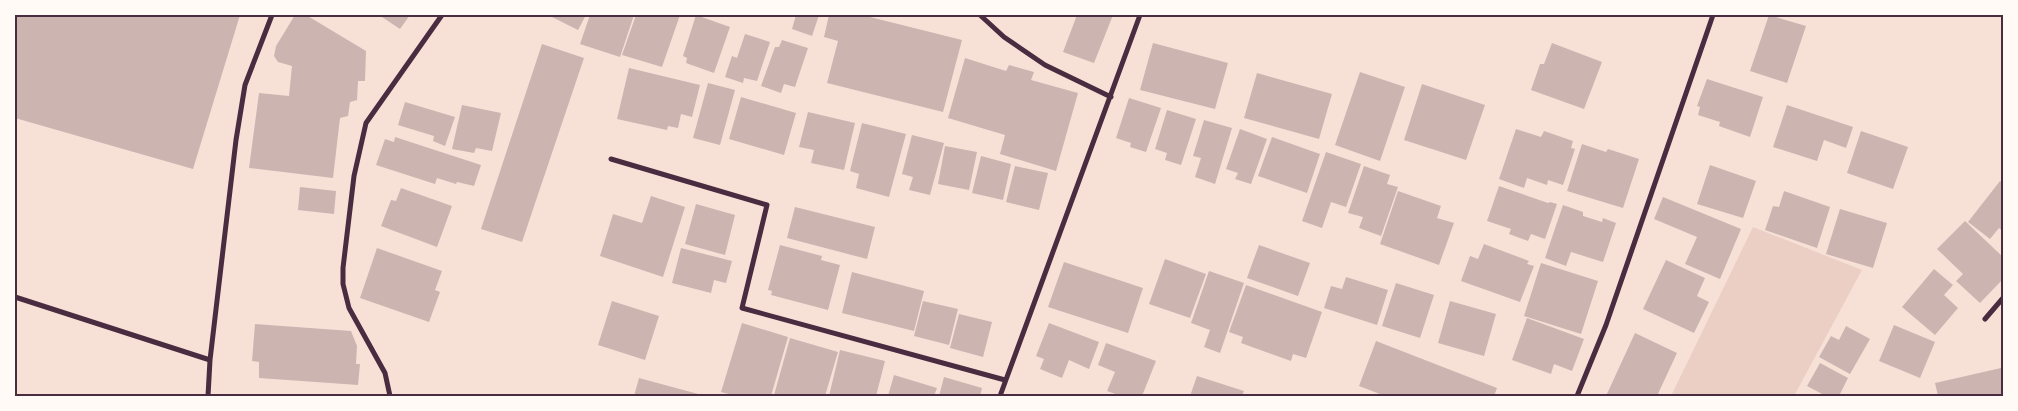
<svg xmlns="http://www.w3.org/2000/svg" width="2018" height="411" viewBox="0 0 2018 411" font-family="Bitter,serif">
<rect width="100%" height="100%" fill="#f7e1d7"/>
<!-- green -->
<path fill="#ebcfc5" d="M1753 227 1862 270 1794 396H1671Z"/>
<!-- building -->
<path fill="#ccb4b1" d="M15 15H240L193 169 15 118Z
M295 15H306L366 51 365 81H358L357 100 350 102 348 116 340 118 333 178 249 168 259 93 289 96 292 66 278 62 274 56 276 46Z
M379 15H410L400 29Z
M548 15H586L578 30Z
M590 15H634L620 57 580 44Z
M636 15H680L662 67 622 55Z
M696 15 730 27 714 73 686 63 687 58 683 56Z
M796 15H819L812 36 792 29Z
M829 15H862L962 40 943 112 827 83 838 41 824 37Z
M1077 15H1113L1094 63 1063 52Z
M1769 15 1806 26 1787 83 1750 71Z
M745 34 770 42 757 81 744 78 743 83 725 77 732 56 737 58Z
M782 40 808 48 795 87 784 84 781 93 761 86 775 47H779Z
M1153 43 1228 63 1215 109 1140 90Z
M1552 43 1602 62 1584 109 1531 90 1540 64H1544Z
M542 44 584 58 522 242 481 229Z
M965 58 1006 71 1009 65 1034 72 1031 80 1078 93 1056 171 1000 154 1005 135 948 118Z
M629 68 700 85 692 117 681 114 678 128 668 126 667 130 617 119Z
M1360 72 1405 87 1380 161 1335 145Z
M1257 73 1332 94 1319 139 1244 118Z
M1707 79 1763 97 1750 137 1719 126 1720 122 1698 115 1700 107 1697 106Z
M708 83 735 90 720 145 693 138Z
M1422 84 1485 105 1466 160 1404 140Z
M741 97 796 113 784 155 729 139Z
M1129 98 1161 108 1146 152 1130 147 1131 143 1116 138Z
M405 102 455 117 445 146 433 141 434 136 398 125Z
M462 105 501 113 492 151 476 148 474 153 452 149Z
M1787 105 1853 127 1846 148 1824 140 1817 161 1773 147Z
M1167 110 1196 119 1181 165 1165 160 1167 153 1155 149Z
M808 112 855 123 844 170 811 163 814 150 799 147Z
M1204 120 1232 128 1215 184 1195 177 1201 158 1193 156Z
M862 123 906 134 889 197 856 188 859 174 850 171Z
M1240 129 1267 139 1251 184 1235 179 1238 173 1226 169Z
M1516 129 1541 137 1544 131 1573 141 1571 148 1575 149 1563 185 1548 180 1547 185 1527 178 1524 188 1499 179Z
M1861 131 1908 147 1893 189 1847 173Z
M912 135 944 143 930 195 909 190 913 177 902 174Z
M395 137 481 165 474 186 457 182 456 184 437 178 435 184 376 165 385 139 394 142Z
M1272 137 1320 154 1307 193 1258 176Z
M1582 144 1606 152 1608 149 1639 159 1623 208 1567 191Z
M945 146 977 152 969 190 938 184Z
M1326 152 1361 164 1346 207 1331 202 1322 228 1302 221Z
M981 156 1011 164 1003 200 972 193Z
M1710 165 1756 181 1743 218 1697 204Z
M1015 166 1048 173 1039 210 1006 202Z
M1364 166 1390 175 1387 184 1398 187 1381 236 1359 228 1363 217 1348 213Z
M2000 181 2003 183V231L1999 228 1990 239 1968 222Z
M1499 186 1548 203 1550 202 1557 204 1545 239 1531 234 1528 241 1509 234 1511 229 1487 221Z
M300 187 336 191 334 214 298 210Z
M401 188 452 206 437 247 381 226 391 200 396 201Z
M1398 191 1441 206 1437 218 1454 223 1439 265 1380 244Z
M1784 191 1830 207 1817 248 1765 230 1773 206 1779 207Z
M651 196 685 207 663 277 600 256 613 214 642 223Z
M1663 197 1741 229 1720 279 1685 264 1697 237 1654 219Z
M696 204 735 215 725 255 685 244Z
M1563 205 1583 212V216L1602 222 1603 218 1616 223 1603 262 1571 252 1566 266 1545 258Z
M795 207 875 227 867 259 787 238Z
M1840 209 1887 223 1873 268 1826 254Z
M1965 221 2003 257V279L1980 303 1956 281 1963 274 1937 249Z
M1484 244 1529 261 1527 264 1534 266 1520 302 1461 281 1470 256 1478 259Z
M780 245 822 256 821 260 840 265 828 310 771 295 772 291 768 290Z
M1259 245 1310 263 1298 296 1247 278Z
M377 248 442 271 435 290 440 292 429 322 360 298Z
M681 248 732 261 726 283 714 280 711 293 672 283Z
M1165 259 1206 274 1190 318 1149 304Z
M1666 260 1705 278 1697 296 1709 302 1694 333 1643 309Z
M1064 262 1143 288 1128 333 1048 307Z
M1541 263 1598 281 1581 334 1524 316Z
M1934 269 1953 285 1944 295 1958 308 1935 335 1902 307Z
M1209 271 1244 283 1220 353 1204 347 1210 330 1191 323Z
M852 272 924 291 914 331 842 313Z
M1346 277 1388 290 1377 325 1324 308 1331 286 1342 289Z
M1396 283 1434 295 1420 338 1382 326Z
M1246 285 1322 312 1306 358 1293 354 1291 361 1241 343 1243 337 1229 332Z
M612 301 659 316 645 360 598 345Z
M923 301 958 309 949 345 914 336Z
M1450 301 1496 314 1484 356 1438 343Z
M959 314 992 322 983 357 950 348Z
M1527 318 1584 339 1572 371 1554 364 1551 374 1512 360Z
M742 323 788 337 771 396H736L721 392Z
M1049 323 1099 342 1089 369 1069 360 1062 378 1040 369 1044 359 1036 356Z
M255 324 351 331 357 346 356 364H360L358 385 259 378V362L252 361Z
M1894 325 1935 342 1920 378 1879 361Z
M1846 326 1870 339 1850 374 1819 357 1831 336 1839 340Z
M1635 333 1677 353 1657 396H1606Z
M790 338 838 352 825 396 774 395Z
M1376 341 1497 388 1494 396H1385L1359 386Z
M1106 343 1156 361 1142 396H1121L1107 391 1115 372 1098 365Z
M840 350 885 361 876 396H829Z
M1820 363 1848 378 1839 396H1826L1807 386Z
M2001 368 2003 377V396H1938L1935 383Z
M894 375 937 388 934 396H888Z
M1197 376 1244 391 1242 396H1190Z
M944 377 982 388 980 396H939Z
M639 378 702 395 701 396H634Z"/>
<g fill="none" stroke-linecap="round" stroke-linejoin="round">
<!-- minor -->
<path stroke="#4a2c40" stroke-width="5" d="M980 15 1004 37 1045 65 1111 97
M611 159 767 205 742 308 1005 380
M15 297 210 360
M1985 319 2003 298
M208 396 210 360 236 140 245 85 272 15
M390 396 385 373 349 308 343 284V268L354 176 366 123 442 15
M1000 396 1140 15
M1577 396 1606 325 1713 15"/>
</g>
<!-- border -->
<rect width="2018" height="411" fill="none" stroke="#fffaf5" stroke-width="32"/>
<rect x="16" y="16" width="1986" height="379" fill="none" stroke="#4a2c40" stroke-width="2"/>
</svg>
